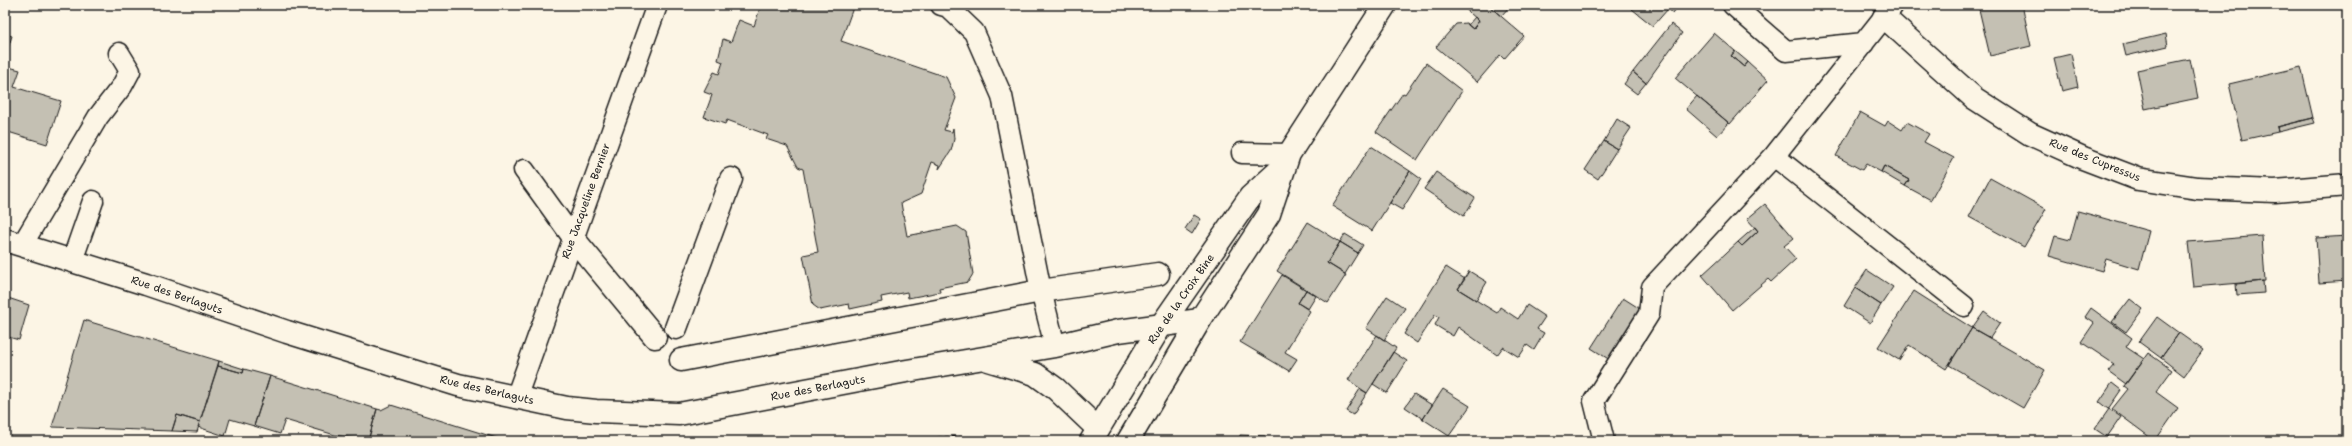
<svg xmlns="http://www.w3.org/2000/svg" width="2352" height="446" viewBox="0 0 2352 446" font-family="'Shantell Sans',sans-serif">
<rect width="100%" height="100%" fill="#fcf5e5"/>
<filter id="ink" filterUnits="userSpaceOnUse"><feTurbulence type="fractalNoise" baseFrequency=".025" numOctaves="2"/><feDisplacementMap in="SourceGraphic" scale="8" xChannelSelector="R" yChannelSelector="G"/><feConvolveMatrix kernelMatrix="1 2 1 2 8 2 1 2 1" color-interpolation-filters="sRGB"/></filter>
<g filter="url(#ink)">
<!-- building -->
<path fill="#c4c0b3" stroke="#1c1c1c" d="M761 5H854L841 41 946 77 956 98 944 130 952 132 953 128 954 139 951 151 939 169 940 165 932 162 921 194 901 203 907 236 957 226 966 232 973 274 968 282 939 288 940 292 908 298 907 292 881 297 882 302 850 309 849 304 820 310 813 305 803 255 818 252 803 169 798 167 787 146 766 139 768 135 727 120 725 124 704 117 712 95 704 92 714 72 719 74 723 62 718 60 723 39 731 42 739 20 754 26Z
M1461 5H1488L1524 36 1504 59 1500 55 1477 82 1436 47 1456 24 1466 23 1473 29 1479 21Z
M1488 5H1511L1501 16Z
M1627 5H1679L1673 13 1668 9 1653 26Z
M1978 5H2022L2031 46 1990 56Z
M2127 5H2145L2128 9Z
M1475 17 1479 21 1473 29 1468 25Z
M1671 24 1682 33 1646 83 1633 72Z
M1714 33 1735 51 1731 56 1744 67 1748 62 1768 80 1730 124 1675 78Z
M5 34 12 36 5 57Z
M2166 34 2168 46 2126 56 2123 44Z
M1735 51 1748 62 1744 67 1731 56Z
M2071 54 2078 87 2062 91 2054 58Z
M2190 59 2198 98 2145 109 2137 70Z
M1426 63 1462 91 1417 160 1376 132 1403 93 1405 94Z
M5 66 20 70 14 87 61 101 47 144 5 131Z
M2301 67 2313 118 2277 127 2278 132 2242 140 2229 84Z
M1633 72 1646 83 1637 94 1624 84Z
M1697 96 1729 123 1717 136 1686 109Z
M1860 112 1885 126 1888 121 1902 130 1907 122 1929 134 1924 142 1954 158 1931 200 1905 186 1909 180 1884 166 1881 172 1866 164 1862 170 1836 156Z
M2313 118 2315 123 2278 132 2277 127Z
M1617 119 1631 128 1617 149 1604 141Z
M1604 141 1617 149 1598 179 1585 170Z
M1371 146 1410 171 1372 231 1332 206Z
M1884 166 1909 180 1905 186 1881 172Z
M1410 171 1421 179 1402 210 1390 203Z
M1436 172 1475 198 1464 216 1424 189Z
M1990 178 2046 209 2024 247 1969 217Z
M1765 204 1794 238 1784 246 1796 259 1771 282 1768 279 1732 310 1702 275 1738 242 1742 246 1758 231 1747 219Z
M2078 211 2149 231 2139 269 2106 259 2102 271 2049 256 2055 236 2070 240Z
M1194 215 1201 219 1192 234 1185 229Z
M1308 222 1340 242 1327 263 1346 275 1328 303 1277 271Z
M1755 227 1758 231 1742 246 1738 242Z
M1345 234 1363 245 1358 253 1340 242Z
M2262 236 2265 281 2193 287 2188 242Z
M2347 236V281L2319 283 2316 238Z
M1340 242 1358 253 1345 274 1327 263Z
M1446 267 1465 279 1458 289 1497 313 1500 307 1518 319 1527 305 1545 317 1537 329 1544 333 1534 350 1527 345 1519 357 1503 347 1497 355 1458 327 1453 336 1435 325 1439 317 1435 315 1417 343 1404 334Z
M1867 270 1893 287 1881 305 1855 288Z
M1469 271 1487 282 1476 300 1458 289Z
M1282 275 1306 290 1298 303 1310 311 1285 352 1297 359 1289 371 1240 342Z
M2263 281 2264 293 2237 295 2236 284Z
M1855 288 1881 305 1870 323 1844 306Z
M1306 290 1316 296 1308 309 1298 303Z
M1914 291 1972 328 1946 369 1909 345 1899 360 1878 347Z
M1387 296 1405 308 1384 340 1366 328Z
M5 297 29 305 19 340 5 336Z
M1623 298 1642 310 1610 360 1591 348Z
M2130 299 2143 309 2126 332 2112 322Z
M2091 308 2132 338 2126 347 2144 359 2126 384 2108 371 2114 364 2081 342 2094 323 2085 317Z
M1984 311 2000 323 1990 338 1972 328Z
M2157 317 2179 333 2161 358 2139 342Z
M84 320 219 361 200 422 177 415 172 431 52 427Z
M1972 328 2045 370 2023 408 1949 365Z
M2179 333 2203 350 2184 376 2161 358Z
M1377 335 1396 348 1367 393 1348 380Z
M1393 352 1407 361 1387 393 1373 384Z
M2148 353 2172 370 2156 392 2178 408 2155 441 2112 409 2128 389 2124 386Z
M219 361 244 369 243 373 218 366Z
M218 366 243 373 244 369 270 376 254 426 230 419 225 436 198 427Z
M270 376 377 409 368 441 335 435 285 420 280 434 254 426Z
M2112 383 2121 390 2108 409 2099 402Z
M1360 389 1367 393 1353 415 1346 411Z
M1443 389 1470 406 1449 436 1423 419Z
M1414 394 1432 405 1423 419 1405 407Z
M391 405 503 440 368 441 377 409 381 410Z
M2109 409 2121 417 2107 437 2095 429Z
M177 415 200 422 197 432 172 431Z
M1240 435 1265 436V441H1240Z
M1295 438 1327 440 1293 441Z"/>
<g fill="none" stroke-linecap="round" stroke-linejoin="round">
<!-- lane casing -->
<g stroke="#1c1c1c" stroke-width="23">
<path id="lane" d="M941 5 948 7 974 32 1002 96 1041 291 1055 346
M1733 5 1786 51 1864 43
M1242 153 1289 154
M1774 156 1964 306
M524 170 573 238
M22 245 98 117 122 86 130 71 119 53
M72 261 93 201
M516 398 657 5
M1604 441 1594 401 1649 314 1652 287 1774 156 1884 17"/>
</g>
<!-- street casing -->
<g stroke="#1c1c1c" stroke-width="25">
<path id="street" d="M1892 5 1884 17 1974 98 2030 134 2083 158 2138 179 2197 188 2275 191 2347 185
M573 238 655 337
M5 240 146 284 287 332 458 385 567 408 596 411 679 414 901 372 1055 346 1118 331 1200 320
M676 328 731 179
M681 360 1041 291 1158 274
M988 360 1035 374 1056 389 1098 429"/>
</g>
<!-- secondary casing -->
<g stroke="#1c1c1c" stroke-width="25">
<path id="secondary" d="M1091 441 1162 324 1250 197 1283 167
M1128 441 1200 320 1269 214 1289 154 1385 5"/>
</g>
<!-- path -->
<path stroke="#1c1c1c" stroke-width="2.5" stroke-dasharray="4 3" stroke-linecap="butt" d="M896 441 952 437 1036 441"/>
<!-- lane -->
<use href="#lane" stroke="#fcf5e5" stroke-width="20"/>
<!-- street -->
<use href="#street" stroke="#fcf5e5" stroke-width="22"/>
<!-- secondary -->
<use href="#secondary" stroke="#fcf5e5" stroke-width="22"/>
</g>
</g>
<g text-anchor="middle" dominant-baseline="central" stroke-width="3" stroke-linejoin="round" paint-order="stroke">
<!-- street labels -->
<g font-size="11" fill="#1c1c1c" stroke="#fcf5e5">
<text transform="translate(2095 160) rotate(22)">Rue des Cupressus</text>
<text transform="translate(586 201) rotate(-70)">Rue Jacqueline Bernier</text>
<text transform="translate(177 295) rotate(19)">Rue des Berlaguts</text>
<text transform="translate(1181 299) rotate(-55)">Rue de la Croix Bine</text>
<text transform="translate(818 388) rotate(-11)">Rue des Berlaguts</text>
<text transform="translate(487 390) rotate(13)">Rue des Berlaguts</text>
</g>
</g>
<!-- margin -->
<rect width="2352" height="446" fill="none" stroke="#fcf5e5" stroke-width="20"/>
<rect x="10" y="10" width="2332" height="426" fill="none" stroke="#1c1c1c" stroke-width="1.5" filter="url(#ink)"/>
</svg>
